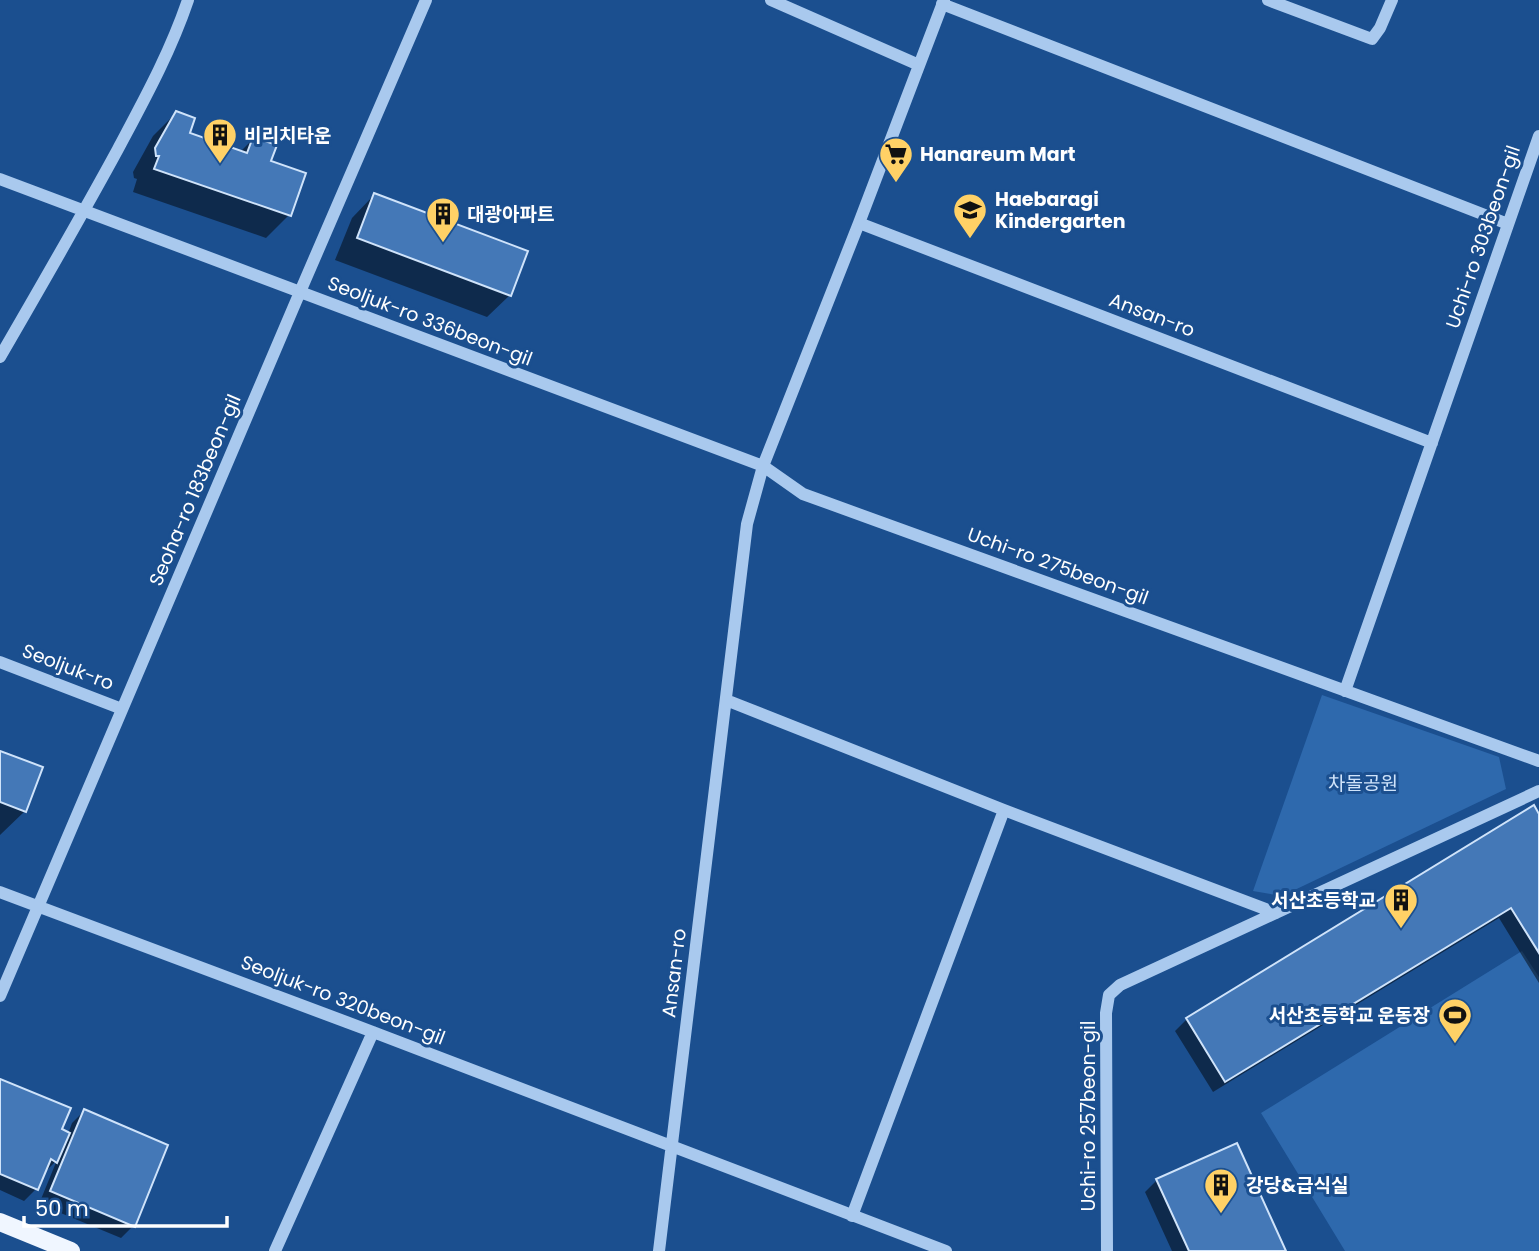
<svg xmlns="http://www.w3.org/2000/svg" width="1539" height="1251" viewBox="0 0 1539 1251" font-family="Poppins,'Noto Sans KR',sans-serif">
<rect width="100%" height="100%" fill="#1b4f8f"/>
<!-- green -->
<path fill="#2e69ad" d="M1322 695 1499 757 1506 789 1282 896 1253 891Z
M1522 951 1539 977V1251H1345L1261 1113Z"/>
<!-- shadow -->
<path fill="#0007" d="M176 113 187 134 240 152 253 139 269 162 303 174 289 215 266 238 133 192 137 179 134 178 133 172 153 136Z
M374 195 510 295 487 317 335 260 352 218Z
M0 753 25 811 0 835Z
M1539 817V983L1499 918 1213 1092 1175 1031 1187 1019Z
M0 1081 59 1130 68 1134 72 1123 84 1111 133 1226 121 1238 39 1204 57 1160 44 1173 36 1189 24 1201 0 1190Z
M1157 1180 1284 1251H1172L1145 1192Z"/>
<!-- building -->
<path fill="#4478b7" stroke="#cfe3fa" stroke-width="2" d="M176 111 195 118 190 133 247 153 253 137 277 145 271 161 306 173 291 216 154 169 159 156H156L155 148Z
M374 193 528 251 511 296 357 238Z
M0 751 43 767 26 812 0 802Z
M1534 805 1539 814V953L1511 908 1225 1082 1186 1018Z
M0 1079 71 1108 62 1129 70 1133 57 1163 51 1159 38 1190 0 1174Z
M84 1109 168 1145 135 1227 50 1191Z
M1237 1143 1286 1251H1189L1156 1179Z"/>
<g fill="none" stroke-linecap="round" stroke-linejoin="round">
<!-- minor -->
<path stroke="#a9c9ee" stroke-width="12" d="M771 0 919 65
M1268 0 1372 39 1380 28 1392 0
M942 4 1508 224
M0 179 763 466 803 494 1539 761
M859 223 1432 443
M0 357C40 288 80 219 118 149 144 100 170 53 188 0
M0 662 122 709
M1345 691 1539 136
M726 700 1004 810 1276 913
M0 892 373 1032 946 1251
M0 996 300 292 426 0
M852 1216 1004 810
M275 1251 373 1032
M659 1251 747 524 763 466 859 223 944 0
M1107 1251 1106 1013 1109 995 1120 985 1539 791"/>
<!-- major -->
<path stroke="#f0f6ff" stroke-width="18" d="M0 1222 71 1251"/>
</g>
<!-- icons -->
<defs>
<g id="building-pin" transform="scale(1.75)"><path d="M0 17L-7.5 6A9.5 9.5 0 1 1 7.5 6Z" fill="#ffd166" stroke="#1b4f8f"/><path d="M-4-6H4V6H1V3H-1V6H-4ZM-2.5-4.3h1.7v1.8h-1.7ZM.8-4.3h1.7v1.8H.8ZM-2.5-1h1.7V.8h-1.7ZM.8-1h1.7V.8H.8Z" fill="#111"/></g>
<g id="supermarket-pin" transform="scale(1.75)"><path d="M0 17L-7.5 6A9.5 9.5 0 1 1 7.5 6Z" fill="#ffd166" stroke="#1b4f8f"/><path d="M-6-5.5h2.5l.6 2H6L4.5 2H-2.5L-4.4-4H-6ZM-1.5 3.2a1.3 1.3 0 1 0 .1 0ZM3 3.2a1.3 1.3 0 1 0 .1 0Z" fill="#111"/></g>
<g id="school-pin" transform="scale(1.75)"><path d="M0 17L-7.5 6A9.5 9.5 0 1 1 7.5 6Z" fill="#ffd166" stroke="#1b4f8f"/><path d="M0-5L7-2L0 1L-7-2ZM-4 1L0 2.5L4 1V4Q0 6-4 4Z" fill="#111"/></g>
<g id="stadium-pin" transform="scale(1.75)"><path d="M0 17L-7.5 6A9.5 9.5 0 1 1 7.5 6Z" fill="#ffd166" stroke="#1b4f8f"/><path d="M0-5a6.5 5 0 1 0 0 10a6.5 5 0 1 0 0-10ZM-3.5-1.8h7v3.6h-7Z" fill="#111"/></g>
</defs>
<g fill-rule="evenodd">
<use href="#building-pin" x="220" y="135"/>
<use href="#supermarket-pin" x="896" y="154"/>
<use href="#school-pin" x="970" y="210"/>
<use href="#building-pin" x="443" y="214"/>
<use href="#building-pin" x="1401" y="900"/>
<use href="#stadium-pin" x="1455" y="1015"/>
<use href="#building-pin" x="1221" y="1185"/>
</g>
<g text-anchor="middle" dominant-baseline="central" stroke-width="6" stroke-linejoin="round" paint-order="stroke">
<!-- poi labels -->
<g font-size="19" font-weight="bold" fill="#fff" stroke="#1b4f8f" text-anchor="start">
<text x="244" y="135">비리치타운</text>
<text x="920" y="154">Hanareum Mart</text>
<text x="995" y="199">Haebaragi<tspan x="995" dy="22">Kindergarten</tspan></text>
<text x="467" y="214">대광아파트</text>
<text x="1376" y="900" text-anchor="end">서산초등학교</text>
<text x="1430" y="1015" text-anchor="end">서산초등학교 운동장</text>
<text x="1246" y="1185">강당&amp;급식실</text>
</g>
<!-- street labels -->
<g font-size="19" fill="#fff" stroke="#1b4f8f">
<text transform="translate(1483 237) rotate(-71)">Uchi-ro 303beon-gil</text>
<text transform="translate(1152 315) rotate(21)">Ansan-ro</text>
<text transform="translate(430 321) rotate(21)">Seoljuk-ro 336beon-gil</text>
<text transform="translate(195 490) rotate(-67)">Seoha-ro 183beon-gil</text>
<text transform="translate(1058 566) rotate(20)">Uchi-ro 275beon-gil</text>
<text transform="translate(68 667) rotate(21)">Seoljuk-ro</text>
<text transform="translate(674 973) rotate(-83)">Ansan-ro</text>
<text transform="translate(343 1000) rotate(21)">Seoljuk-ro 320beon-gil</text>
<text transform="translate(1088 1116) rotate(-90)">Uchi-ro 257beon-gil</text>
</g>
<!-- park labels -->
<g font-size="19" fill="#cfe3fa" stroke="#1b4f8f">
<text x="1363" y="783">차돌공원</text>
</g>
</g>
<!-- scale -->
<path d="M24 1216v10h203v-10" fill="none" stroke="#ffffff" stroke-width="3.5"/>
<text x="35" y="1216" font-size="21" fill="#ffffff" stroke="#1b4f8f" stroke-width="5" paint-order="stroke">50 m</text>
</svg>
